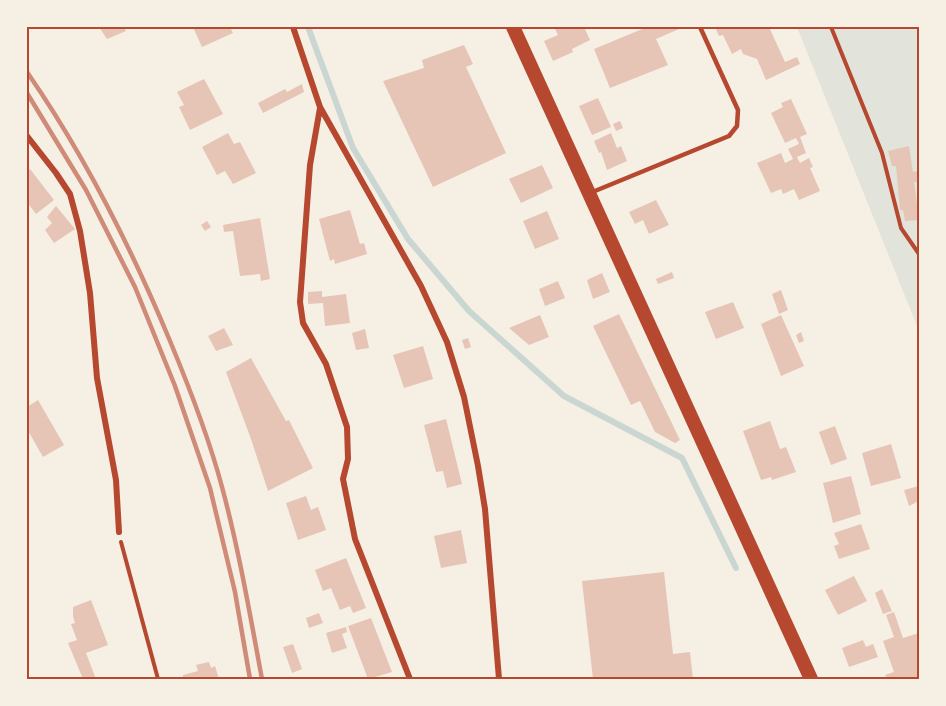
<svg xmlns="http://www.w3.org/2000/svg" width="946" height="706" viewBox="0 0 946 706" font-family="Signika,sans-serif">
<rect width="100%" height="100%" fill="#f6efe4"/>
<!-- green -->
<path fill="#e2e4dc" d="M796 27H919V331L799 32Z"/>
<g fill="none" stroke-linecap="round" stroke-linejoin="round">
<!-- stream -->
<path stroke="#c9d6d2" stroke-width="6" d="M308 27 353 148 408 239 469 311 564 396 682 458 736 568"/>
</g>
<!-- building -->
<path fill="#e6c5b7" d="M99 27H124L126 31 107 39Z
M193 27H230L233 33 202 47Z
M554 27H584L590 40 572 49 573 52 553 61 544 41 558 35Z
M647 27H679V29L656 39 668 65 610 88 594 49Z
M715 27H769L785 62 797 57 800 64 766 80 757 59 743 54 741 49 732 54 723 35 719 36Z
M464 45 473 64 466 67 506 153 433 187 383 81 424 68 422 60Z
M204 79 223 114 190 130 179 107 184 105 177 92Z
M302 84 304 92 263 113 258 103 285 89 287 92Z
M598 98 611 127 592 135 579 106Z
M791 99 807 134 800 137 806 153 797 157 800 163 809 158 813 167 810 168 820 191 799 200 794 189 783 194 781 189 771 193 757 163 781 153 785 163 793 159 788 149 799 144 796 138 785 143 771 113 783 107 781 103Z
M620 121 623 128 616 131 613 124Z
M228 133 234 144 240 142 256 173 233 184 225 171 217 175 202 147Z
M611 133 617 148 621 146 627 161 607 170 601 152 599 153 594 141Z
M909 146 913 172 918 171 919 182H914L919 220 905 221 903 210H900L896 166H892L888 151Z
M542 165 553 188 521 203 509 179Z
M30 169 54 200 36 214 27 202V171Z
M656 200 669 225 649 234 643 220 635 224 629 212Z
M56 206 75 229 54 243 45 230 52 223 47 217Z
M350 210 360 244 364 243 367 254 335 264 334 259 330 261 319 219Z
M547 211 559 239 535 249 523 221Z
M260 218 270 279 261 281 260 274 240 276 233 231 224 232 223 225Z
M207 221 211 227 205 231 201 225Z
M672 272 674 278 658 284 656 279Z
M602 273 610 292 593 299 587 280Z
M558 281 565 298 545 306 539 289Z
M781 290 788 310 779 314 772 294Z
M322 291V297L346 294 350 323 325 326 323 303 308 304V292Z
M733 302 744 328 716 339 705 312Z
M619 314 680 440 675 443 655 432 640 401 631 405 593 326Z
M540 315 549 337 529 345 509 328Z
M781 315 804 366 781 376 761 324Z
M224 328 233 345 216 351 208 336Z
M365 329 369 348 356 350 352 333Z
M801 332 804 341 799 343 796 335Z
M468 338 471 347 465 349 462 340Z
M423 346 433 379 404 388 393 355Z
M251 358 286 421 289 420 313 468 268 491 251 439 226 372Z
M38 400 64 445 43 457 27 429V407Z
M446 419 462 484 447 488 443 471 436 472 424 425Z
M770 421 780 449 786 447 796 472 772 480 771 477 761 480 743 431Z
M835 426 847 459 831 465 819 432Z
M891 444 901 478 871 486 862 453Z
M851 476 861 514 833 523 823 483Z
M919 486V501L909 506 904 490Z
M306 496 311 510 318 507 326 530 298 540 286 503Z
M861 524 870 549 839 559 834 546 839 544 834 533Z
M461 530 467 563 441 568 434 536Z
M346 558 366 608 353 613 350 606 340 610 331 588 323 591 315 570Z
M664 572 673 654 690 652 693 679H593L582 581Z
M854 576 867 601 838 615 825 590Z
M882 589 892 611 883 614 875 593Z
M91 600 108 645 86 653 96 679H83L68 643 77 640 71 624 75 623 73 616V607Z
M894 612 903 638 919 633V679H887L885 675 894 672 883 641 894 637 886 615Z
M319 613 323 623 309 628 306 618Z
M371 618 392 672 368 679 348 626Z
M346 627 347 632 342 634 347 648 332 653 326 633Z
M863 640 866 647 873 644 878 657 849 667 842 648Z
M293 644 302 669 292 673 283 647Z
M209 662 211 668 215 666 219 679H179L183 677V675L198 671 196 665Z"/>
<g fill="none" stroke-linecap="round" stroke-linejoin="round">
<!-- path -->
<path stroke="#b5482f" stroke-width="4" d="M831 27 882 153 901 228 919 254
M121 542 158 679"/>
<!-- service -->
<path stroke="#b5482f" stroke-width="4.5" d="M590 193 729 136 737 126 738 110 700 27"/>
<!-- minor -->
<path stroke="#b5482f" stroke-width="6" d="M293 27 320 107 421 286 447 342 464 397 478 466 485 509 499 679
M320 108 310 165 300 302 303 323 326 364 347 427 348 459 343 479 355 539 410 679
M27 136 56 173 70 194 80 231 90 293 97 378 116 480 119 532"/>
<!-- primary -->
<path stroke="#b5482f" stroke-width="14" d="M513 27 811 679"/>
<!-- rail -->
<path stroke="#cf8b77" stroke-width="4.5" d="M27 72C85 156 131 247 170 341 190 389 209 438 222 487 239 550 250 615 262 679
M27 93 86 190 135 287 175 386 210 488 235 592 250 679"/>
</g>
<!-- border -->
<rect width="946" height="706" fill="none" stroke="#f6efe4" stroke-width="57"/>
<rect x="28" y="28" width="890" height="650" fill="none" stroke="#b5482f" stroke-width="2"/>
</svg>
